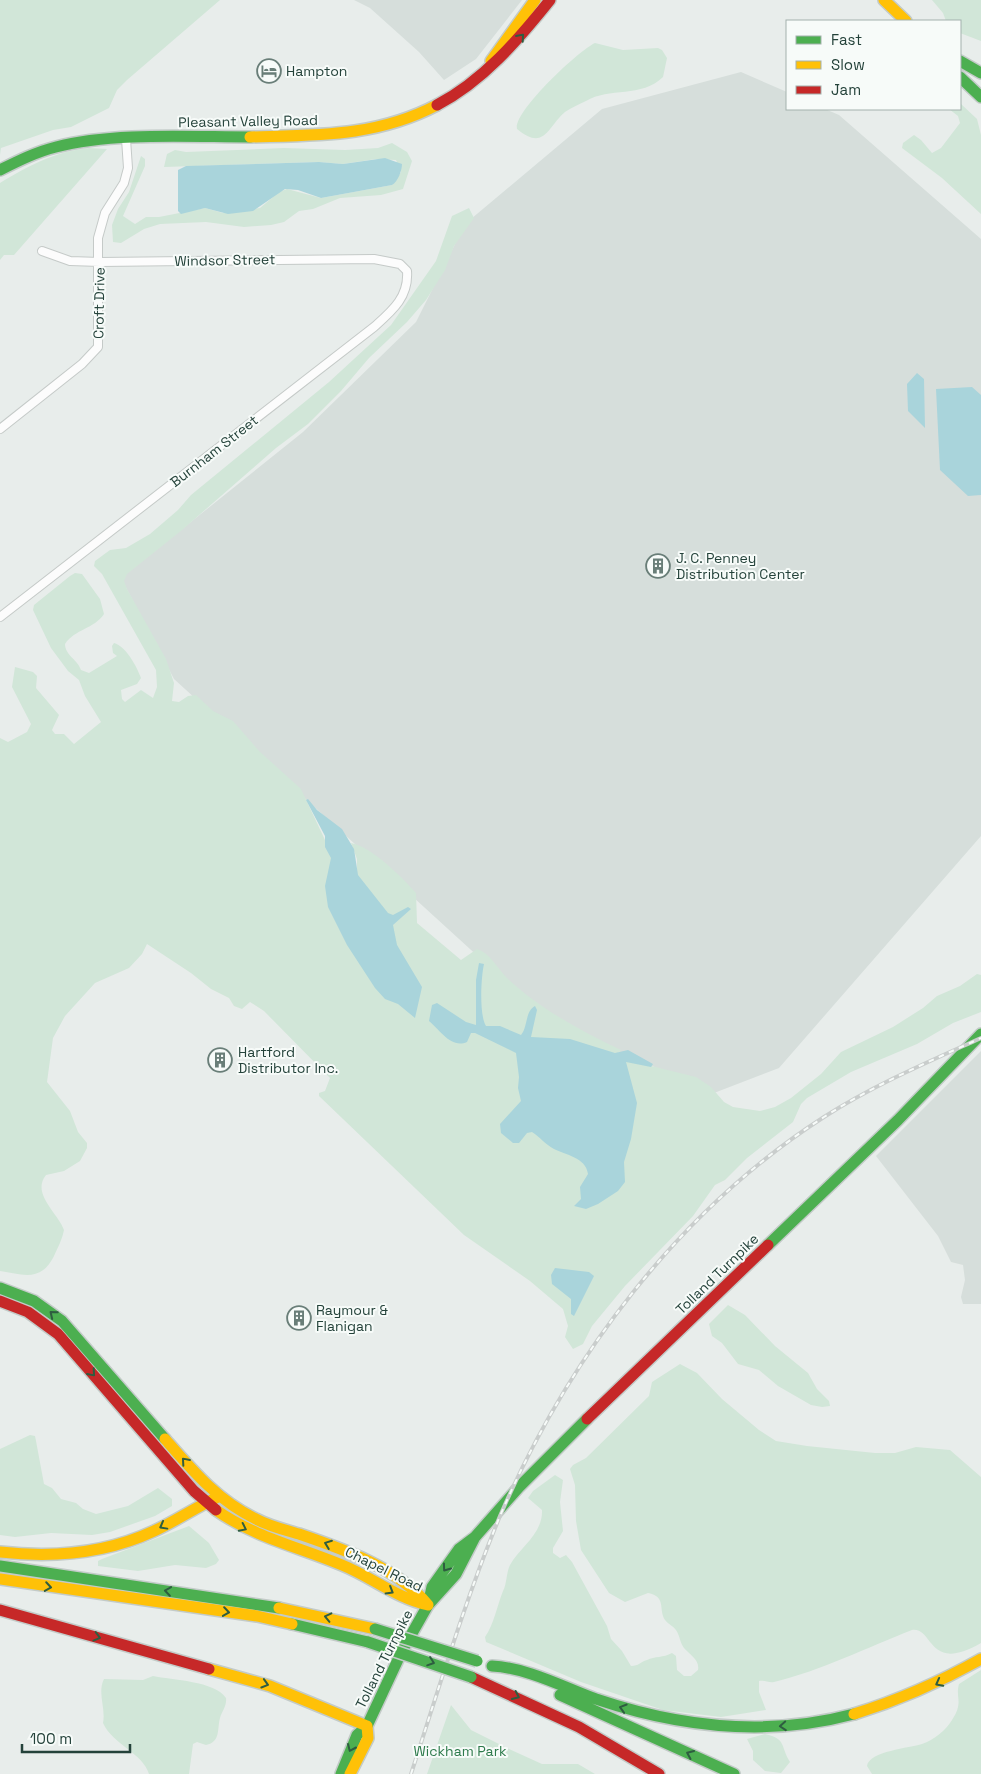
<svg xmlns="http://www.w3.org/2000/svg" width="981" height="1774" viewBox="0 0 981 1774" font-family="'Space Grotesk',sans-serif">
<rect width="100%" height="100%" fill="#e8edeb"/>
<!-- built -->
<path fill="#d6dedb" d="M354 0H522L476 59 444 80 419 52 370 8Z
M741 72 787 92V109H825L839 115 981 239V836L779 1068 714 1093 549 1021 174 679 121 578 303 432 416 322 465 224 602 109Z
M981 1051V1304H963L961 1297 965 1280 963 1265 951 1262 938 1236 876 1156Z"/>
<!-- green -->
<path fill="#d1e6d8" d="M0 0H220L127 80 117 90 109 108 71 127 53 130 1 148 0 155Z
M932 0H981V41L960 33V21H946L943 13Z
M595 43 623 50 658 48 662 50 667 58 663 77C642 98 609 87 586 101 579 104 571 108 565 112 548 126 545 152 517 129 513 112 578 51 595 43Z
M960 103 977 119 981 135V214L942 178 902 148 903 143 914 135 921 140 932 153 941 148 960 123 958 116 949 109H960Z
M392 143 407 152 412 161 403 189 381 195 340 198 313 209 299 211 284 222 271 225 244 227 206 222 160 224 144 229 121 243 113 242 112 225 118 209 129 192 141 156 145 159V166L123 216 135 224 146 217H159L205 208 223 213 260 208 279 192 287 189 321 198 392 185 401 172 396 160 376 159 343 164 319 162 164 167 167 154 175 150 186 152 284 148 345 150 378 148Z
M89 148 107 149 14 255H4L0 260V183C28 166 56 151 89 148Z
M469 208 474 218 454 246 445 270 426 300 407 322 369 358 341 391 308 424 276 448 182 530 127 574 124 581 127 589 166 659 174 683 172 701 179 702 188 696 196 695 213 711 233 721 259 751 301 789 325 840 357 872V859L351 843C371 846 403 878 416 893L417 923 461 960 477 949C490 953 497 968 507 978 540 1009 581 1031 621 1050L618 1053 639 1063 696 1077 711 1087 724 1102 733 1107 760 1111 775 1107 791 1098 821 1074 841 1052 893 1027 923 1008 937 996 960 986 977 974 981 975V1012L953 1023 917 1044 851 1072 807 1098 801 1104 793 1122 747 1158 725 1180 715 1185 693 1216 625 1286 592 1326 583 1344 573 1349 565 1337 568 1326 563 1309 530 1281 464 1235 319 1096V1093L325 1091 330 1078 264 1011 250 1002 242 1009 234 1006 229 998 211 989 191 973 147 944 142 954 129 968 95 983 65 1016 53 1038 47 1082 70 1111 78 1132 87 1143V1148L80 1161 64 1171 46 1175C31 1194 58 1213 64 1230 62 1240 58 1247 54 1256 41 1282 24 1275 0 1271V738L8 742 27 732 31 724 12 687 15 667 33 672 37 676 36 688 59 715 52 730 55 734H64L74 744 101 722 85 696 79 680 68 671 51 648 33 610 34 605 70 576 75 573 82 574 100 599 104 614C94 629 75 629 65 644 65 655 78 660 81 670L89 673 117 656 113 653 112 646 114 643C126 646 137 667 141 678L137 684 121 690 122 699 125 702 141 690 153 698 157 687 156 670 102 574 94 566 95 561 110 550 126 548 150 534 178 510 191 495 329 382 391 325 436 261 452 216Z
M728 1305 745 1315 775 1346 808 1373 817 1389 829 1401 830 1406 822 1407 811 1405 778 1386 759 1370 738 1364 722 1343 712 1336 709 1324Z
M680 1364 697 1373 722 1399 759 1430 776 1441 807 1446 875 1453H895L916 1447 950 1450 981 1477V1643C927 1674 934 1627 912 1630 868 1647 820 1671 774 1682 769 1683 764 1680 759 1681V1692L766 1710 721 1717 663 1710 581 1682 486 1642 485 1637C494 1624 497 1606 503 1591 507 1584 506 1573 510 1565 520 1547 543 1534 542 1510L528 1498 533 1491 555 1475 563 1480 560 1502 563 1531 553 1548V1553L560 1558 566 1555 572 1562 607 1626 611 1639 622 1651 631 1666C639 1666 640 1662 647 1660 655 1656 663 1658 672 1653L676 1656 677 1670 684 1676H691L698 1670C700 1660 690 1655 684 1648 680 1643 680 1636 676 1630 673 1626 668 1624 665 1620 658 1609 667 1597 648 1593L625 1602 609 1593 581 1550 576 1521 575 1485 570 1469 573 1465 586 1458 649 1396 652 1382Z
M30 1435 35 1436 36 1441 44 1484 52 1488 61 1499 76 1503 83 1509 96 1514 128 1506 158 1488 172 1499V1506L155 1516 110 1532 92 1535 51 1533 15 1537 0 1535V1449Z
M189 1526 209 1543 219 1560 216 1564 206 1568 175 1565 138 1571 98 1566V1561L102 1559Z
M981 1670V1774H872L867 1766C869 1751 910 1748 922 1744 934 1740 946 1730 952 1720 964 1702 955 1698 959 1684Z
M153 1676C172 1680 215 1681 226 1698 227 1706 222 1711 220 1718 217 1729 221 1742 206 1745L197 1742 193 1744 189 1774H149C143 1753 113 1745 103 1723 106 1708 97 1693 104 1679L143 1680Z
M451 1705 471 1730 509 1749 542 1764H578L595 1774H427Z
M765 1734C787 1739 780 1746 790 1762L781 1773 765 1771 753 1760V1751L747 1739Z"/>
<!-- water -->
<path fill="#a9d4db" d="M385 158 402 164C402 170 398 182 392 185L321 198 298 190 285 189 253 211 228 214 205 208 181 214 178 211V170L186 166 319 162 343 164Z
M917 373 924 379 925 428 908 411 907 384Z
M972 387 981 395V495L968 496 940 470 936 389Z
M308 799 317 810 342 829 354 849 358 875 388 913 393 915 408 907 411 909 393 925 397 945 422 987 415 1018 398 1004 385 999 375 988 347 945 328 907 325 886 331 858 325 847V836L306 800Z
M479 963 484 964C481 977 479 1015 486 1026H500L521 1035C528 1027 525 1011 535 1006L537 1010 531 1037 570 1039 615 1053 628 1050 653 1064 651 1067 626 1062 637 1103 631 1139 624 1162 625 1182 618 1191 598 1204 586 1209 574 1206 581 1199 580 1187 588 1174C586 1157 565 1155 554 1149 546 1145 540 1137 532 1132L527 1133 519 1143H513L501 1133 500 1124 521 1101 518 1088 519 1077 516 1053 475 1033H471L467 1042C451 1049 440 1030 429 1021L432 1005 437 1003 466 1022 476 1025V980Z
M555 1268 589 1272 594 1276 574 1316 571 1314V1299L552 1284 551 1275Z"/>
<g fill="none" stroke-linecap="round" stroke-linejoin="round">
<!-- street casing -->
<g stroke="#c5cac8" stroke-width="10">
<path id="street" d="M0 429 82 364 98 347V238L105 213 124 183 128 168 126 139
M0 617 374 327C392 311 409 297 407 271L400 264 374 259 100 262 70 261 42 251"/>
</g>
<!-- fast casing -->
<g stroke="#c3cbc8" stroke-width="14">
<path id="fast" d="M960 61 981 73
M960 77 981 97
M0 170C18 161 36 152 56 147 112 132 191 137 250 137
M768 1245 898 1120 981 1034
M0 1288 34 1301 62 1321 165 1439
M0 1566 279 1608
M428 1605 456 1574 475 1537
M292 1624 368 1642
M492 1666C528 1668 563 1687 596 1699 679 1727 768 1737 854 1714
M560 1695 734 1774
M341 1774 357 1735 367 1726 402 1651 428 1605 432 1587 459 1549 475 1537 519 1487 587 1419"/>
</g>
<!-- slow casing -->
<g stroke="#c3cbc8" stroke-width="14">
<path id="slow" d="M884 0 906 21
M491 61 535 0
M250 137C317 135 376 137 437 105
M165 1439C193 1471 218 1501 256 1519 269 1526 285 1530 299 1534 343 1549 398 1568 428 1605
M216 1510C254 1537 299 1547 342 1565 372 1577 396 1598 428 1605
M0 1552C53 1558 105 1554 154 1531 176 1521 196 1507 218 1497
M0 1579 257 1616 292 1624
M279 1608 375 1629
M209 1669 270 1686 367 1726
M854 1714C899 1700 940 1682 981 1659
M350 1774 368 1738 367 1726"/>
</g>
<!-- jam casing -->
<g stroke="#c3cbc8" stroke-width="14">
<path id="jam" d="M437 105C483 81 518 40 550 0
M0 1301 28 1312 58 1334 194 1491 216 1510
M587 1419 768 1245
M0 1610 209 1669
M471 1677 579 1727 659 1774"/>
</g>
<!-- street -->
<use href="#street" stroke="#fcfcfc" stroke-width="8"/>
<!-- fast -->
<use href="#fast" stroke="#4caf50" stroke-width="11"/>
<!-- slow -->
<use href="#slow" stroke="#ffc107" stroke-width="11"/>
<!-- jam -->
<use href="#jam" stroke="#c62828" stroke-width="11"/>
<!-- rail casing -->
<g stroke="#c9cdcc" stroke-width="4">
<path id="rail" d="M411 1774C439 1688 465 1600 500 1516 568 1358 679 1210 824 1117 874 1085 928 1062 981 1038"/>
</g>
<!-- rail -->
<use href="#rail" stroke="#f7fbf9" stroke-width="2" stroke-dasharray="5.5" stroke-linecap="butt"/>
<!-- fast-bridge casing -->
<g stroke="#c3ccc9" stroke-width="14" stroke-linecap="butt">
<path id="fast-bridge" d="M375 1629 477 1661
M368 1642 471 1677"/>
</g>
<!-- fast-bridge -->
<use href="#fast-bridge" stroke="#4caf50" stroke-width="11"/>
</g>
<!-- one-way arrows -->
<defs><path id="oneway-chevron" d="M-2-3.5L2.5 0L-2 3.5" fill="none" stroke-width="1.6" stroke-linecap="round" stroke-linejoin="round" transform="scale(1.25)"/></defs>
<g stroke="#2e5d40">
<use href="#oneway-chevron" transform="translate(521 37) rotate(-49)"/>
<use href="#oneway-chevron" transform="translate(53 1314) rotate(-141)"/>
<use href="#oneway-chevron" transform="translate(92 1373) rotate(49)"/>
<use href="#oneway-chevron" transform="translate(185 1461) rotate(-131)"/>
<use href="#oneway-chevron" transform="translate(163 1526) rotate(151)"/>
<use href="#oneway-chevron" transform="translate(243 1528) rotate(26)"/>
<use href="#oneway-chevron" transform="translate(328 1544) rotate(-159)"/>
<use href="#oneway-chevron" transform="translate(446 1568) rotate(126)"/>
<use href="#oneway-chevron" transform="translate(48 1587) rotate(9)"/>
<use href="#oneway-chevron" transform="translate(168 1591) rotate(-172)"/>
<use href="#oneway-chevron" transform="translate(390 1591) rotate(31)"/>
<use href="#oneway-chevron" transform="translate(226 1612) rotate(8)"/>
<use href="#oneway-chevron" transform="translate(328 1617) rotate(-167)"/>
<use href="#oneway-chevron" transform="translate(97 1637) rotate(15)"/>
<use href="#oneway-chevron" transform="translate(431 1662) rotate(19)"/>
<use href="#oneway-chevron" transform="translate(939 1683) rotate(152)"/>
<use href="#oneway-chevron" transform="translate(265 1684) rotate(17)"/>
<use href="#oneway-chevron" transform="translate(516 1696) rotate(25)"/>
<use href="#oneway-chevron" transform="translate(623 1708) rotate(-163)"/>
<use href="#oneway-chevron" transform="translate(783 1726) rotate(176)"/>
<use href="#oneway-chevron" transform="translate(351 1748) rotate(114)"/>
<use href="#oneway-chevron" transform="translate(690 1754) rotate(-156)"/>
</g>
<!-- icons -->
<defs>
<g id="hotel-ring" transform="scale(1.25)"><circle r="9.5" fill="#f7fbf9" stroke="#697e78" stroke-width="1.5"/><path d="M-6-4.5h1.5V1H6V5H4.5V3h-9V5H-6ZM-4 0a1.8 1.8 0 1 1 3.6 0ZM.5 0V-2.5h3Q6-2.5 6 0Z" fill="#697e78"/></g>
<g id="building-ring" transform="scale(1.25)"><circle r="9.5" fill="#f7fbf9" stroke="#697e78" stroke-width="1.5"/><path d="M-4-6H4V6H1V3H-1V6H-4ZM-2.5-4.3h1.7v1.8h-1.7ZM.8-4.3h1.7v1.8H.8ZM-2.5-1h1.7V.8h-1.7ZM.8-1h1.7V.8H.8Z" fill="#697e78"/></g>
</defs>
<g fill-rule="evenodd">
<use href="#hotel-ring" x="269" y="71"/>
<use href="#building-ring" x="658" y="566"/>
<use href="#building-ring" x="220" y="1060"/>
<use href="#building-ring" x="299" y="1318"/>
</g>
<g text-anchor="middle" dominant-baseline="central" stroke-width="4" stroke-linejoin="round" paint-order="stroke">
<!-- poi labels -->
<g font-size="14" fill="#24423a" stroke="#f7fbf9" text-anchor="start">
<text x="286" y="71">Hampton</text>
<text x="676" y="558">J. C. Penney<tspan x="676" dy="16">Distribution Center</tspan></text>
<text x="238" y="1052">Hartford<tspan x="238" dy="16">Distributor Inc.</tspan></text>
<text x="316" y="1310">Raymour &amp;<tspan x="316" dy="16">Flanigan</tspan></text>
</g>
<!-- street labels -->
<g font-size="14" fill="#24423a" stroke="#f7fbf9">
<text transform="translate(248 121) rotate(-1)">Pleasant Valley Road</text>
<text transform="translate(225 260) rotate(-1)">Windsor Street</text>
<text transform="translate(99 303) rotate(-89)">Croft Drive</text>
<text transform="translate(214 451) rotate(-38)">Burnham Street</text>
<text transform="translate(717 1274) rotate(-44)">Tolland Turnpike</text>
<text transform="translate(384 1569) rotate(26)">Chapel Road</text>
<text transform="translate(384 1659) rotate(-63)">Tolland Turnpike</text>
</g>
<!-- park labels -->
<g font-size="14" fill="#2d7a4b" stroke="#f7fbf9">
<text x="460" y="1751">Wickham Park</text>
</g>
</g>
<!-- legend -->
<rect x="786" y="20" width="175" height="90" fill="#f7fbf9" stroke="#a3b1ad"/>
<rect x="796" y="36" width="25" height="8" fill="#4caf50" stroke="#a3b1ad"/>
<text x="831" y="45" font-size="15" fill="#24423a">Fast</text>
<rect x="796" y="61" width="25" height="8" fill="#ffc107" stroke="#a3b1ad"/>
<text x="831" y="70" font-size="15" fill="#24423a">Slow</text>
<rect x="796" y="86" width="25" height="8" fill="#c62828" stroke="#a3b1ad"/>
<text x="831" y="95" font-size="15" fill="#24423a">Jam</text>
<!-- scale -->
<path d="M22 1744v8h108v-8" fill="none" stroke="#24423a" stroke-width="2.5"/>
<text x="30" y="1744" font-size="15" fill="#24423a" stroke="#f7fbf9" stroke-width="4" paint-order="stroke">100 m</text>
</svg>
